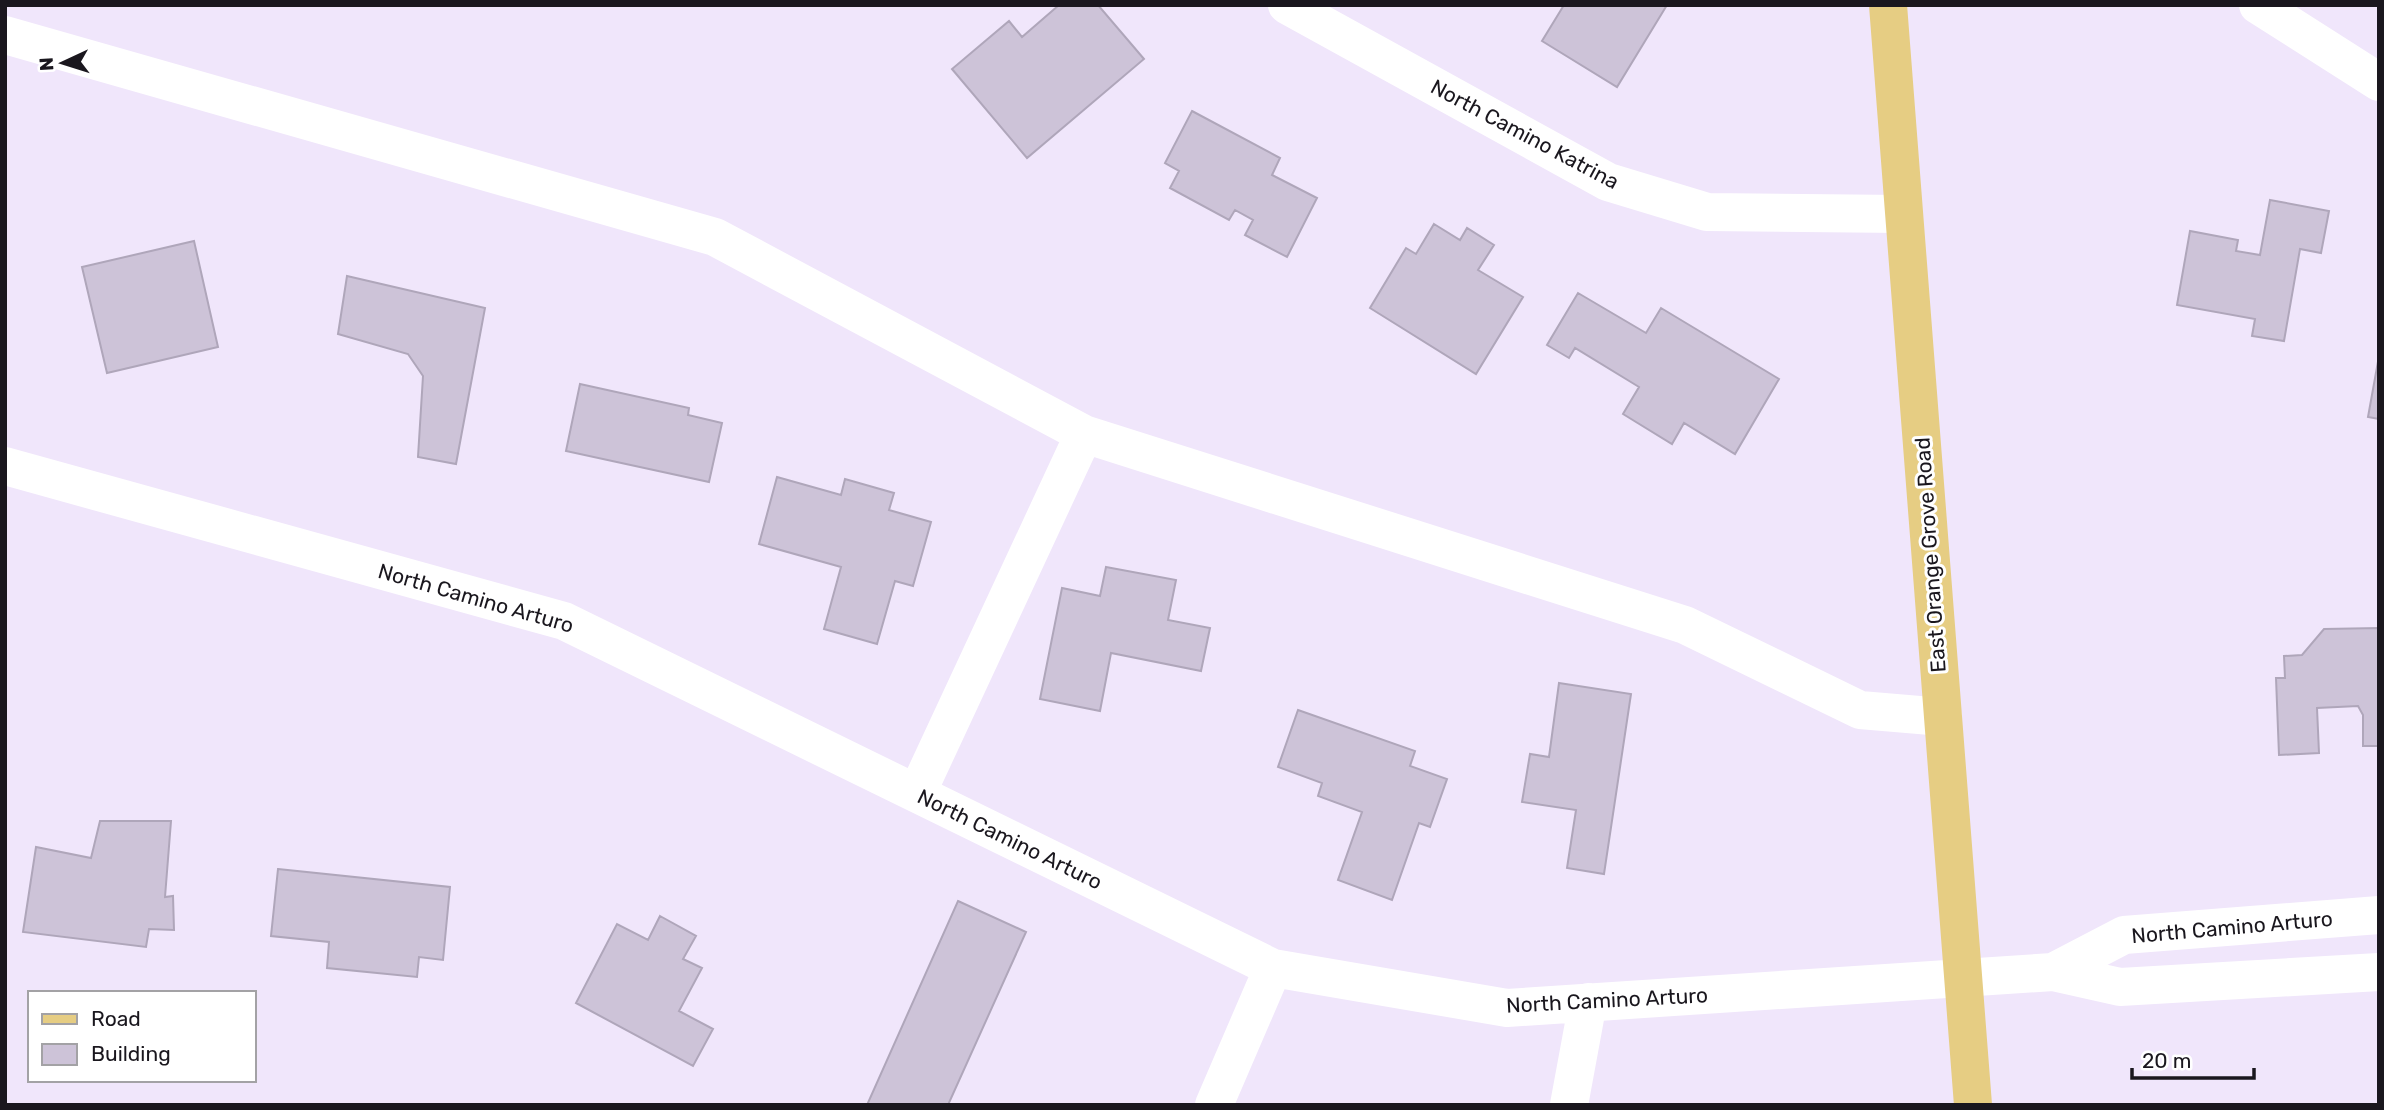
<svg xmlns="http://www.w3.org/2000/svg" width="2384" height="1110" viewBox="0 0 2384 1110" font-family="Rubik,sans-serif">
<rect width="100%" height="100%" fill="#f0e6fb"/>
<!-- building -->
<path fill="#cdc3d8" stroke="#afa6ba" stroke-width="2" d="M1059 5H1098L1144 59 1027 158 952 69 1009 21 1022 37Z
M1564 5H1667L1617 87 1542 41Z
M1192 111 1280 158 1272 175 1317 198 1287 257 1245 235 1253 220 1235 210 1229 220 1170 188 1179 171 1165 163Z
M2270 200 2329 211 2321 253 2300 249 2284 341 2252 336 2255 319 2177 305 2190 231 2238 240 2236 251 2260 255Z
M1434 224 1460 240 1467 228 1494 245 1478 270 1523 297 1476 374 1370 308 1406 248 1416 254Z
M194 241 218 347 107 373 82 267Z
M347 276 485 308 456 464 418 457 423 376 408 354 338 334Z
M1578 293 1646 333 1661 308 1779 379 1735 454 1684 423 1672 444 1623 414 1639 387 1575 348 1569 358 1547 345Z
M2379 356V419L2368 417Z
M580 384 689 408 688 415 722 423 709 482 566 451Z
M777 477 841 495 845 479 894 493 889 510 931 522 913 586 895 581 877 644 824 629 841 567 759 544Z
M1106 567 1176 580 1168 620 1210 628 1201 671 1111 653 1100 711 1040 699 1062 588 1100 596Z
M2379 628V746H2363V715L2358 706 2317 708 2319 753 2279 755 2276 678H2285L2284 656 2302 655 2324 629Z
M1559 683 1631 694 1604 874 1567 868 1576 810 1522 802 1530 754 1549 757Z
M1298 710 1415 751 1410 766 1447 779 1430 827 1419 823 1392 900 1338 880 1362 812 1318 796 1322 783 1278 767Z
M100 821H171L165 897 173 896 174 930 149 929 146 947 23 932 36 847 91 858Z
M278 869 450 887 443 960 419 957 417 977 327 968 329 942 271 936Z
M958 901 1026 932 948 1105H867Z
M660 916 696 936 683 959 702 968 679 1011 713 1029 693 1066 576 1003 617 924 648 940Z"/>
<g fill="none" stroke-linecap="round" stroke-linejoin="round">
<!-- minor -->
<path stroke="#fff" stroke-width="38" d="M1287 5 1608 182 1707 212 1903 214
M2258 5 2379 82
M5 35 715 237 1084 434 917 793
M1084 434 1685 625 1860 710 1943 717
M5 466 564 621 1273 968 1507 1008 2053 972
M2379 915 2124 935 2053 972 2120 987 2379 972
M1214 1105 1273 968
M1569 1105 1588 1002"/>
<!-- major -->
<path stroke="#e6cd83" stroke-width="38" d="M1888 5 1973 1105"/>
</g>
<g text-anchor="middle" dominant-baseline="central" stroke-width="6" stroke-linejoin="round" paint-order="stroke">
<!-- street labels -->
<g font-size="21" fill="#1a171e" stroke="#fff">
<text transform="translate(1525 134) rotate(28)">North Camino Katrina</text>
<text transform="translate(1930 555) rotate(-94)">East Orange Grove Road</text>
<text transform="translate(476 598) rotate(16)">North Camino Arturo</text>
<text transform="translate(1010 839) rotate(26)">North Camino Arturo</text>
<text transform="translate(2232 927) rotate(-5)">North Camino Arturo</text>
<text transform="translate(1607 1000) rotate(-3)">North Camino Arturo</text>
</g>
</g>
<!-- border -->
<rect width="2384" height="1110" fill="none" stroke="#1a171e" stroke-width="14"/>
<!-- legend -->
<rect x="28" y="991" width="228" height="91" fill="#ffffff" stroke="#a3a2a5" stroke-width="2"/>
<rect x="42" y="1014" width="35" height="10" fill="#e6cd83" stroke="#a3a2a5" stroke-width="2"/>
<text x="91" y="1026" font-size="21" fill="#1a171e">Road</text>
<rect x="42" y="1044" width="35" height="21" fill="#cdc3d8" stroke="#a3a2a5" stroke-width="2"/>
<text x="91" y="1061" font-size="21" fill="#1a171e">Building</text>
<!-- north arrow -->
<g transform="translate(63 63) rotate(266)" stroke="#ffffff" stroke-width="5" paint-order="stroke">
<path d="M0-5L12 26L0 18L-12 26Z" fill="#1a171e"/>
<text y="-10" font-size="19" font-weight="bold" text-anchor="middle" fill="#1a171e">N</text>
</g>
<!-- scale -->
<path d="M2132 1068v10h122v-10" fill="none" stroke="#1a171e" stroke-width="3.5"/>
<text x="2142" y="1068" font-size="21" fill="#1a171e" stroke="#ffffff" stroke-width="5" paint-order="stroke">20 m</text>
</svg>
